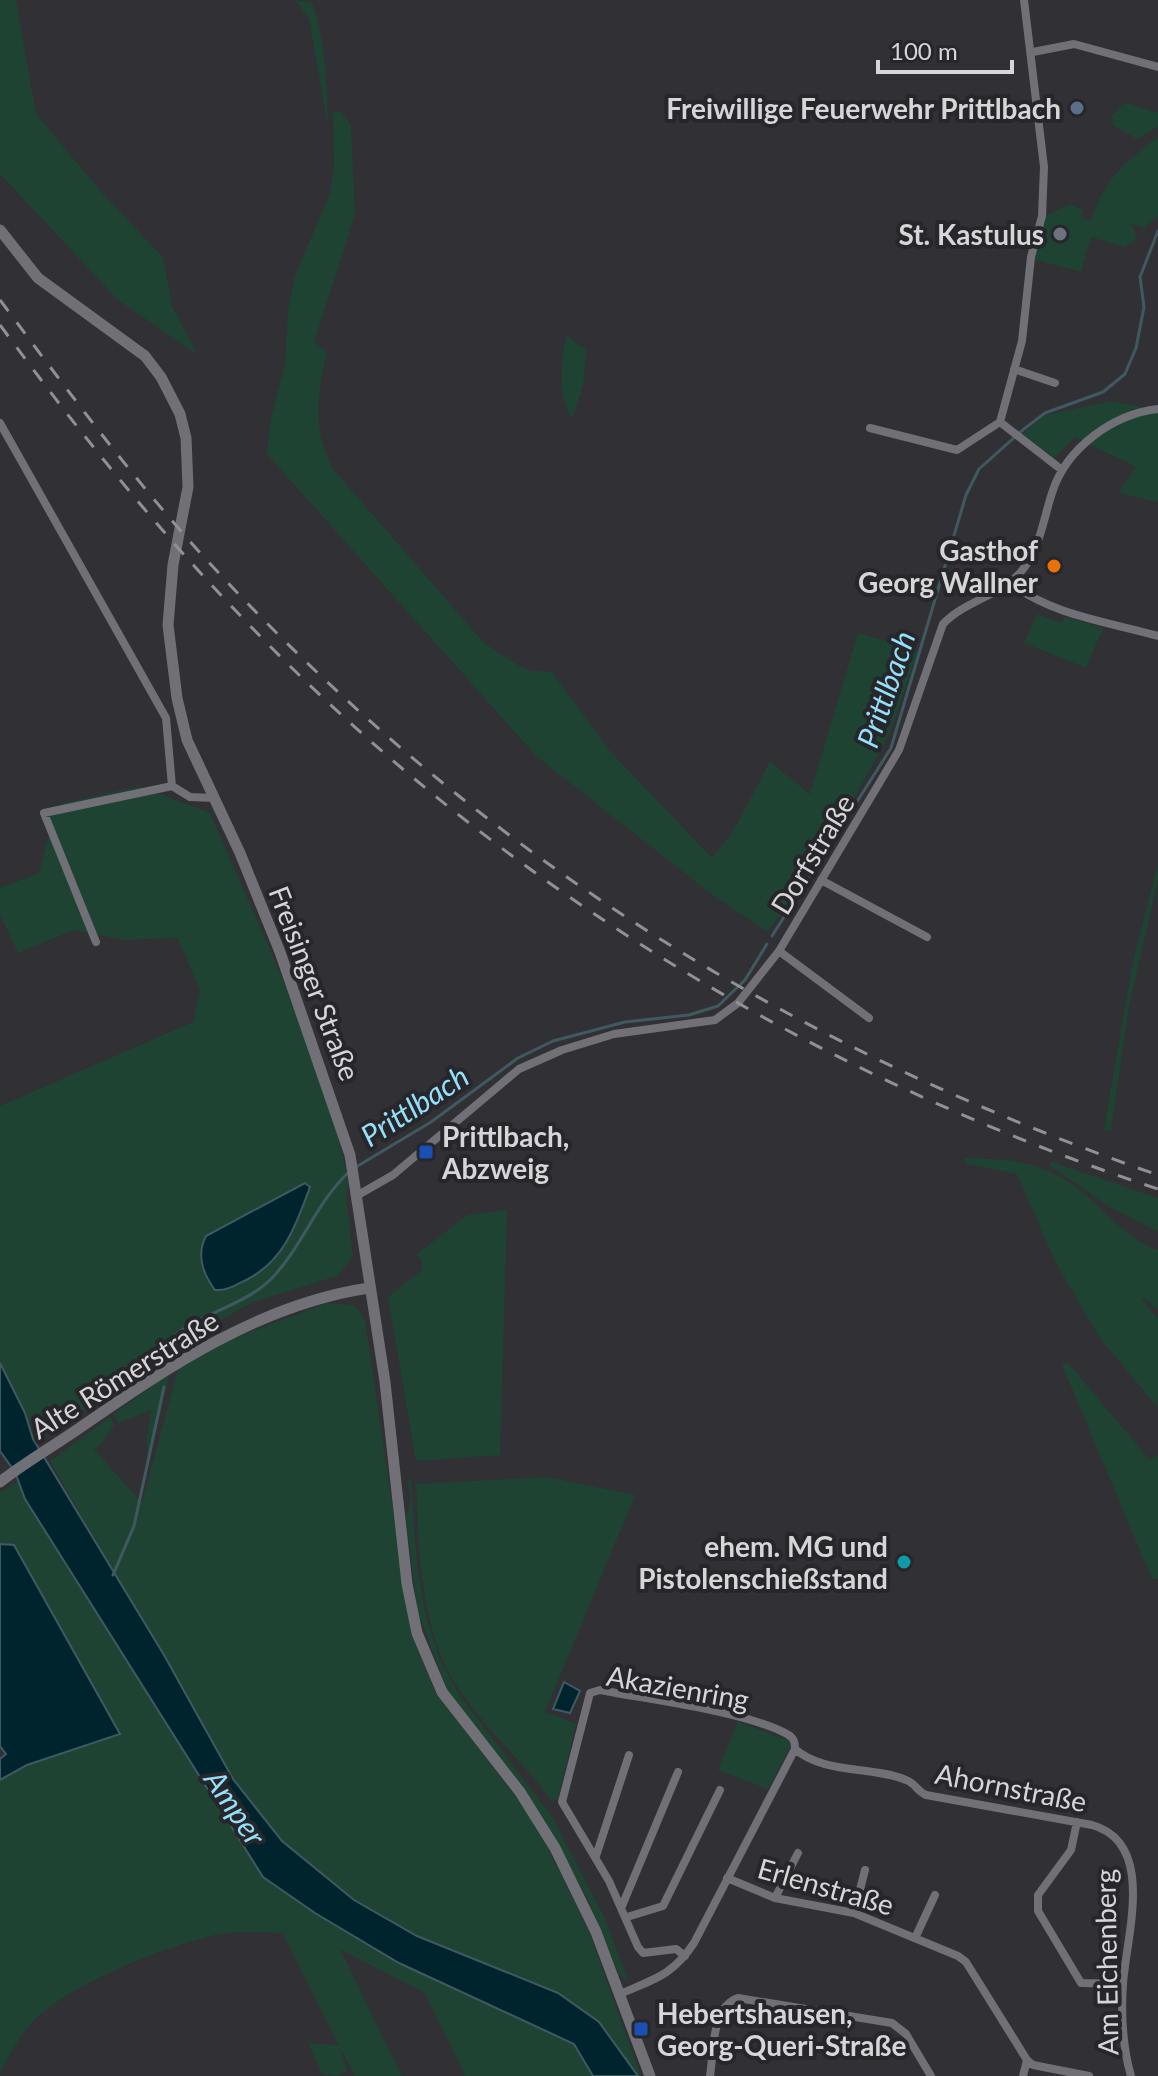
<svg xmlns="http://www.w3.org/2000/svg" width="1158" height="2076" viewBox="0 0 1158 2076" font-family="Lato,sans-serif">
<rect width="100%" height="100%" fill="#303035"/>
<!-- green -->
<path fill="#1f4333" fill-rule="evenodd" d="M0 0H16L36 114 102 193 163 257 172 306 197 354 118 300 0 174Z
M295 0 312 3C326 42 327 87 328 128L309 18Z
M1126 103 1158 113V126L1137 139 1113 125 1112 115Z
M333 112H342L351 126 355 215 314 342 327 352C317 397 312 427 333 469L484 643 526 670 552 672 609 750 712 858 733 831 770 762 810 794 858 633 918 651 891 731 841 822 768 932 710 893 536 756 267 454 271 418 285 365 288 309 295 276 330 193 334 164Z
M1158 137V216L1144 228 1131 224 1136 234 1134 242 1124 247 1091 237 1081 272 1032 259 1043 217 1070 204 1083 210 1081 218 1091 221C1104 180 1121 165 1158 137Z
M567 334 572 341 587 349 583 385 572 419C557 397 561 359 567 334Z
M1111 401 1158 410V502L1118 493 1136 467 1075 437 1055 458 1022 434 1046 415Z
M1037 614 1061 623 1065 617 1103 628 1086 668 1024 643Z
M139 786 210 813C262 934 322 1054 349 1184L346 1194 353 1257 337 1276 253 1302 192 1336 39 1440 0 1361V1106L193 1022 200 991 178 938 124 940 74 930 18 953 0 914V888L39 873 50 832 40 819 63 803ZM305 1183 310 1187 293 1231 201 1247 206 1236Z
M1158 863V880L1129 1006 1111 1130H1104L1132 966Z
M962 1158C1018 1159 1051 1162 1094 1202 1113 1221 1132 1241 1158 1250V1310L1144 1297 1142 1299 1158 1319V1408L1100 1338 1056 1263 1017 1174 967 1164Z
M1052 1162 1158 1198V1232L1111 1208 1049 1165Z
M507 1210 500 1455 416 1461 388 1297 422 1270V1261L417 1254 467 1215Z
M327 1303 354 1305 365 1320 411 1634 435 1692 535 1822 589 1932 641 2076H638L599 2022 558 1993 417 1936 354 1900 282 1841 233 1779 50 1461 110 1417 114 1425 103 1442 94 1449 142 1503 178 1369 227 1341Z
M1068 1363 1150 1460 1158 1455V1579H1152L1062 1365Z
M170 1373 149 1460 146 1439 152 1410 118 1423 114 1414Z
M547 1477 635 1495 545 1712 576 1724 558 1799 553 1802C524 1763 489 1733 460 1691 420 1633 419 1552 416 1484Z
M411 1479 417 1566 426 1616 440 1660 460 1696 553 1818 606 1921 629 1983 619 1975 588 1900 551 1830 447 1690 418 1612 406 1520 411 1497 407 1482Z
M19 1481 25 1499 263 1877 315 1913 399 1963 574 2044 593 2076H465L425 1993 340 1949 402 2076H355L340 2048 347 2071 335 2076 322 2074 308 2043 339 2045 283 1933C256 1932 229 1930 203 1938 154 1951 81 1981 42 2013 23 2028 10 2053 0 2074V1780L27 1765 120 1734 14 1545 0 1544V1492Z
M738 1722 790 1741V1747L768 1789 718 1770Z"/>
<!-- water -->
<path fill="#00242e" stroke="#405961" stroke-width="2" d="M305 1183 310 1187C296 1225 284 1261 246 1280 235 1285 227 1291 215 1290 203 1274 196 1255 206 1236Z
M0 1363 25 1413 33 1439 164 1655 233 1779 282 1841 354 1900 417 1936 558 1993 599 2022 638 2076H593L574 2044 399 1963 315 1913 263 1877 25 1499 15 1472 0 1451Z
M0 1544 14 1545 120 1734 27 1765 0 1780V1759L6 1754 0 1746Z
M564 1682 580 1691 570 1713 553 1709Z"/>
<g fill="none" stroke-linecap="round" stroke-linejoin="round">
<!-- stream -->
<path stroke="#405961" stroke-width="3" d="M772 936 891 748 966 495 979 469 1024 429 1045 413 1103 392 1125 374 1136 348 1144 307 1140 277 1158 231
M356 1167 431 1122 518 1058 553 1041 625 1022 689 1015 718 1006 745 980 767 944
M168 1350V1342C194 1314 245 1307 273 1277 303 1245 317 1201 350 1171
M113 1575 134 1526 164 1387"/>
<!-- street -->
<path stroke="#707076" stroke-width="8" d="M1024 0 1044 167 1042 216 1031 257 1022 341 1000 422 1062 470
M1033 52 1074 44 1158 67
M1014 369 1055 383
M0 423 166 718 172 786
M870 428 957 450 1000 422
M1009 582C1050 615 1109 622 1158 636
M821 880 927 937
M96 942 44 813 172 786 190 797 214 798
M779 951 869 1018
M358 1195 393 1175 519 1069 562 1050 614 1034 715 1020 738 1003 779 951 899 750 943 624C965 601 999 596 1020 573 1040 550 1043 520 1052 493 1066 448 1113 414 1158 409
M795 1749C823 1774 873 1766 906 1780 915 1783 917 1791 926 1795L1092 1825C1157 1843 1126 1937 1123 1984 1121 2013 1123 2048 1131 2076
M1077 1822 1071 1850 1038 1895V1911L1081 1983 1123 1984
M596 1856 629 1755
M727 1878 775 1898 854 1913 958 1956 966 1962 1027 2060 1033 2065 1089 2076
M775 1898 798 1853
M622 1906 678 1772
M854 1913 865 1870
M627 1917 663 1906 720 1790
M916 1936 935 1895
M620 1994C654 1979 672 1976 694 1943L795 1749C795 1742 794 1738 787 1734 744 1711 651 1700 600 1690L590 1693 562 1802 609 1881 638 1947 643 1953 676 1949 685 1956
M710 2076C714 2051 711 2007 738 1998L892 2023 906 2034 931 2076
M1023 2076 1027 2060"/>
<!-- secondary -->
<path stroke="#707076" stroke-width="11" d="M0 230 38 278 145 356 161 377 180 414 186 438 188 487 173 565 168 625 177 698 187 740 240 853 280 952 350 1155 385 1382 407 1584 417 1633 442 1692 520 1792 555 1848 596 1932 650 2076
M0 1482C25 1462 54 1446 81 1427 169 1366 261 1304 369 1288"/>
<!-- rail -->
<path stroke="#919195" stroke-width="3" stroke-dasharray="14 14" stroke-linecap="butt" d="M0 300C65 387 130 475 203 556 471 849 784 1045 1158 1175
M0 325C73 424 150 521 235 610 488 878 809 1074 1158 1189"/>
</g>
<!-- markers -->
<circle fill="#5c6f8a" stroke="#26262b" stroke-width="3" cx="1077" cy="108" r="8"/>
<circle fill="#6b7280" stroke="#26262b" stroke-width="3" cx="1060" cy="234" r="8"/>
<circle fill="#e8710a" stroke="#26262b" stroke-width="3" cx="1054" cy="566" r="8"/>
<g fill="#1a4fb4" stroke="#26262b" stroke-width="3">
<rect x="418" y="1144" width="16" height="16" rx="4"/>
<rect x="633" y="2021" width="16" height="16" rx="4"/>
</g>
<circle fill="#0f9aa8" stroke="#26262b" stroke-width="3" cx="904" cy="1562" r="8"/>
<g text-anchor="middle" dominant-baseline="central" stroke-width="8" stroke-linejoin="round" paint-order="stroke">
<!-- poi labels -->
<g font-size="28" font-weight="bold" fill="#d6d6d9" stroke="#26262b" text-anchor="end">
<text x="1061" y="108">Freiwillige Feuerwehr Prittlbach</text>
<text x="1044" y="234">St. Kastulus</text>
<text x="1038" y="550">Gasthof<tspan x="1038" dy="32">Georg Wallner</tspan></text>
<text x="442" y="1136" text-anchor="start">Prittlbach,<tspan x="442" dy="32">Abzweig</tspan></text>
<text x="888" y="1546">ehem. MG und<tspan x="888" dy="32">Pistolenschießstand</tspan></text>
<text x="657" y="2013" text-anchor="start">Hebertshausen,<tspan x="657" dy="32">Georg-Queri-Straße</tspan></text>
</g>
<!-- street labels -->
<g font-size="28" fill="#d6d6d9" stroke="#26262b">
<text transform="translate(812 854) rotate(-59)">Dorfstraße</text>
<text transform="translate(315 983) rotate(69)">Freisinger Straße</text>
<text transform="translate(124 1374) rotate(-32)">Alte Römerstraße</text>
<text transform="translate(678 1687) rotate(10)">Akazienring</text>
<text transform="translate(1011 1787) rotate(11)">Ahornstraße</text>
<text transform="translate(826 1886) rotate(16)">Erlenstraße</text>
<text transform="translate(1106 1962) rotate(-91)">Am Eichenberg</text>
</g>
<!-- water labels -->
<g font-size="30" font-style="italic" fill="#94dff9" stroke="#26262b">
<text transform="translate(885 689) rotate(-71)">Prittlbach</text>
<text transform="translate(414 1105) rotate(-33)">Prittlbach</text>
<text transform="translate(236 1807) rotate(56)">Amper</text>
</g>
</g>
<!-- scale -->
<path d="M878 60v12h134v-12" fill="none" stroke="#d6d6d9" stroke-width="4"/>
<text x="890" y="60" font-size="24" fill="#d6d6d9" stroke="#26262b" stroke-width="6" paint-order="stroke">100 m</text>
</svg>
